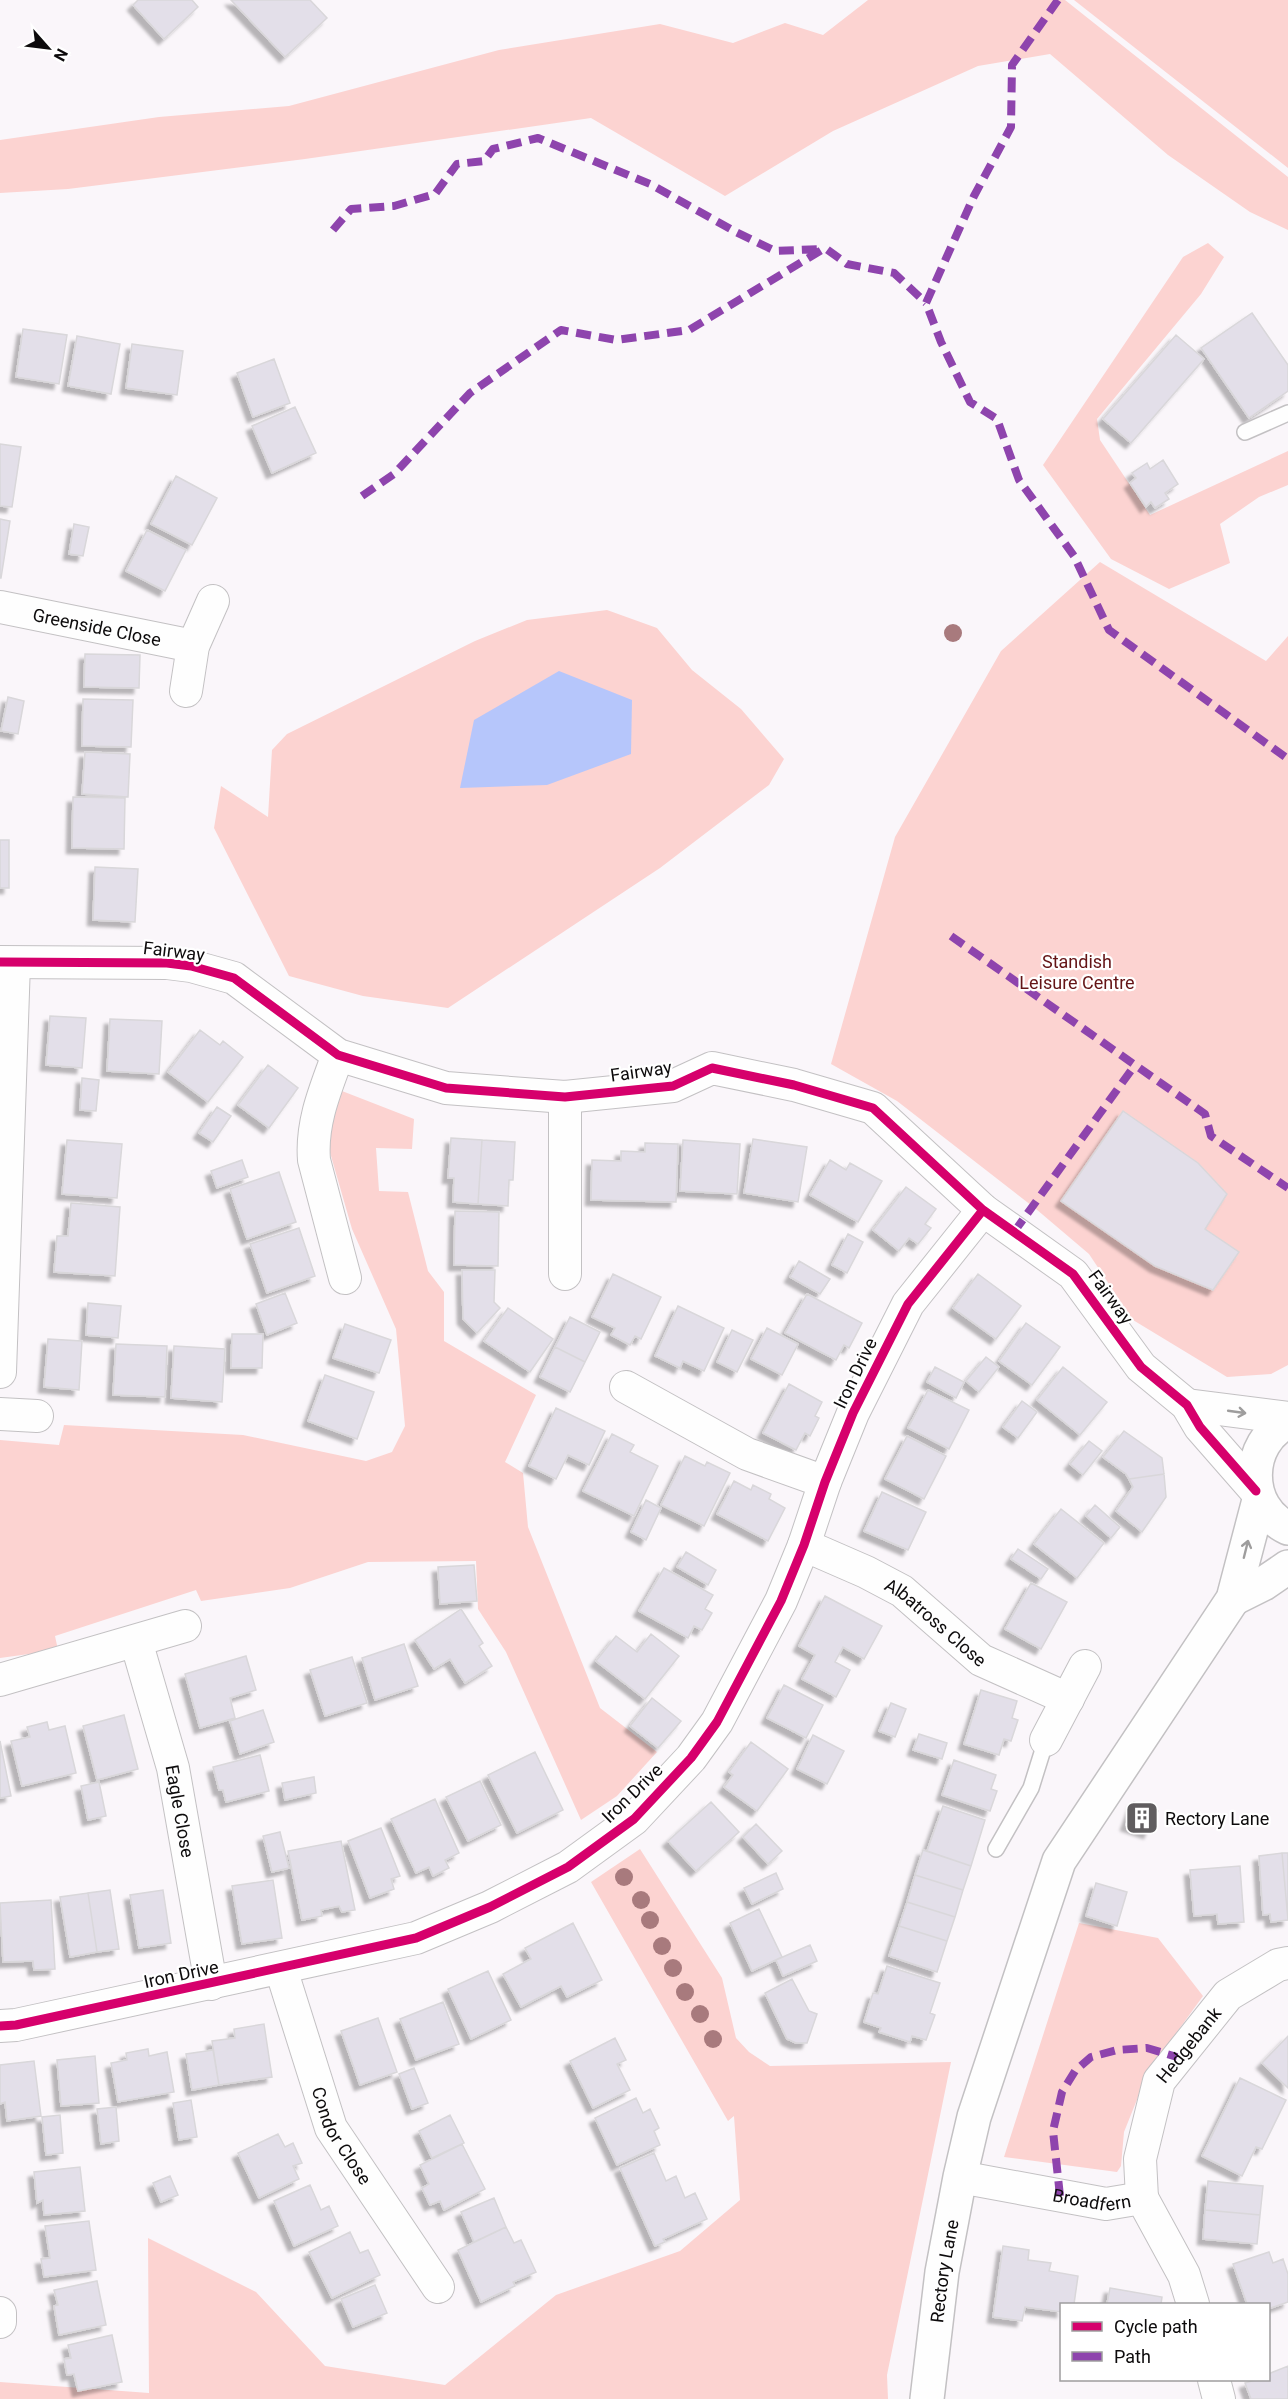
<svg xmlns="http://www.w3.org/2000/svg" width="1288" height="2399" viewBox="0 0 1288 2399" font-family="Roboto,sans-serif">
<defs>
<filter id="shadow"><feDropShadow dx="-5.5" dy="5.5" stdDeviation="1.5" flood-color="#0004"/></filter>
</defs>
<rect width="100%" height="100%" fill="#faf6fa"/>
<!-- green -->
<path fill="#fcd3d1" d="M868 0H1065L1288 177V230L1250 212 1168 155 1050 54 978 66 833 131 725 196 591 118 305 159 68 189 0 193V140L159 117 289 106 499 50 660 24 733 43 785 23 823 35Z
M1074 0H1288V168Z
M1208 243 1224 257 1201 294 1097 419 1100 440 1150 515 1288 451V485L1259 497 1220 524 1230 563 1169 589 1111 559 1043 465 1183 257Z
M1100 562 1266 661 1288 636V1365L1271 1374 1227 1377 1133 1320 1089 1254 1036 1209 897 1101 831 1064 895 837 1001 651Z
M607 610 657 628 692 670 741 709 784 759 769 785 660 868 448 1008 363 996 289 976 214 828 221 786 268 817 272 750 287 734 475 641 527 620Z
M342 1091 414 1119 412 1149 376 1148 379 1191 408 1192 428 1271 444 1292V1341L536 1395 505 1462 523 1473 528 1527 600 1708 657 1752 617 1796 581 1820 506 1652 478 1609 476 1561 368 1562 290 1588 201 1601 196 1590 55 1636 58 1650 0 1658V1440L59 1445 64 1425 243 1435 366 1461 392 1452 405 1426 396 1329 352 1229 325 1135Z
M640 1849 722 1978 736 2038 749 2052 770 2066 951 2062 887 2375 888 2399H0V2382L149 2393 148 2238 256 2292 325 2366 445 2385 556 2295 680 2251 740 2200 734 2116 728 2121 591 1882Z
M1079 1923 1158 1938 1203 1996 1148 2072 1124 2132 1121 2166 1117 2172 1004 2157Z"/>
<!-- water -->
<path fill="#b6c6fb" d="M559 671 632 700 631 754 547 785 460 788 474 720Z"/>
<!-- building -->
<path fill="#e3dfe9" stroke="#d9d7da" stroke-width="1.5" filter="url(#shadow)" d="M138 0H192L198 7 164 39 133 5Z
M231 0H310L327 18 285 57Z
M1252 313 1288 365V391L1249 418 1201 348Z
M23 329 67 335 59 384 16 377Z
M1176 335 1204 359 1131 443 1103 419Z
M77 336 120 344 111 394 68 386Z
M132 344 183 351 177 395 126 388Z
M274 359 290 403 253 417 237 373Z
M295 407 316 453 272 473 252 426Z
M0 444 21 447 12 507 0 506Z
M1163 460 1178 484 1165 493 1169 499 1155 508 1151 502 1146 507 1130 483 1136 478 1132 473 1147 463 1150 469Z
M176 476 217 498 192 545 151 524Z
M0 519 10 521 1 578H0Z
M74 524 89 527 83 556 69 554Z
M147 530 186 550 165 591 126 571Z
M85 654 140 655 139 688 84 687Z
M8 697 24 701 18 734 1 731Z
M83 699 133 700 131 747 82 746Z
M85 752 130 754 128 797 82 794Z
M73 797 125 798 124 849 72 848Z
M0 840H9V888H0Z
M95 867 138 869 135 922 93 920Z
M50 1016 86 1018 82 1068 46 1065Z
M110 1019 162 1021 159 1074 107 1071Z
M200 1030 220 1045 223 1041 243 1057 208 1102 168 1072Z
M268 1065 298 1088 269 1128 238 1105Z
M82 1078 99 1080 96 1111 80 1110Z
M217 1107 231 1116 213 1142 199 1133Z
M1123 1111 1198 1163 1227 1194 1205 1229 1239 1252 1213 1290 1155 1266 1061 1201Z
M451 1138 482 1140 478 1204 453 1202 454 1178H448Z
M753 1139 807 1147 798 1202 744 1193Z
M67 1140 122 1144 117 1198 62 1194Z
M482 1140 515 1142 513 1180H509L508 1206 478 1204Z
M683 1140 740 1144 737 1194 680 1191Z
M645 1143 678 1144 676 1202 591 1200 592 1160 621 1161V1151L645 1152Z
M242 1160 248 1177 217 1188 211 1171Z
M830 1160 846 1170 850 1163 882 1181 858 1222 810 1195Z
M279 1172 296 1222 247 1239 230 1189Z
M906 1187 936 1209 925 1224 931 1228 918 1244 909 1238 899 1251 873 1230Z
M71 1203 120 1207 115 1276 54 1272 57 1236H68Z
M455 1211 499 1212 498 1266 454 1265Z
M299 1228 315 1276 267 1293 250 1244Z
M848 1234 863 1242 847 1273 832 1265Z
M799 1261 830 1279 820 1294 790 1277Z
M462 1270H495L494 1302 500 1308 477 1333 463 1319Z
M613 1274 661 1297 641 1339 635 1336 630 1345 611 1335 615 1328 592 1317Z
M978 1274 1021 1306 996 1339 953 1308Z
M285 1293 297 1323 267 1335 256 1304Z
M807 1294 862 1323 849 1348 844 1345 836 1360 785 1333Z
M88 1303 121 1306 118 1338 86 1335Z
M678 1306 724 1328 704 1371 683 1361 680 1368 655 1356Z
M508 1308 553 1339 530 1372 484 1341Z
M570 1317 600 1332 585 1362 555 1347Z
M1026 1323 1060 1347 1032 1385 999 1361Z
M345 1324 391 1340 379 1373 333 1358Z
M767 1328 798 1344 782 1375 751 1359Z
M732 1330 753 1340 737 1372 717 1362Z
M232 1334H263L262 1368H231Z
M48 1339 82 1341 79 1390 44 1387Z
M116 1344 167 1346 165 1397 113 1395Z
M174 1346 225 1349 222 1402 171 1398Z
M555 1347 585 1362 570 1392 540 1377Z
M986 1357 999 1367 979 1392 966 1381Z
M935 1367 964 1382 956 1398 927 1382Z
M1063 1367 1107 1402 1080 1435 1037 1400Z
M325 1375 374 1392 357 1439 308 1421Z
M789 1384 822 1402 815 1416 819 1418 810 1436 805 1433 796 1450 763 1433Z
M928 1390 969 1410 949 1449 908 1428Z
M1022 1401 1037 1412 1018 1438 1003 1427Z
M556 1408 605 1431 589 1465 568 1455 556 1479 529 1466Z
M1124 1431 1162 1458 1164 1474 1129 1479 1126 1474 1103 1457Z
M612 1434 634 1445 630 1452 658 1466 634 1516 583 1491Z
M907 1436 946 1456 924 1499 885 1479Z
M1089 1441 1102 1451 1083 1475 1070 1464Z
M685 1456 705 1466 707 1462 730 1473 704 1526 661 1505Z
M1164 1474 1166 1497 1142 1532 1116 1511 1133 1487 1129 1479Z
M734 1481 751 1490 753 1485 771 1494 769 1499 785 1508 768 1541 717 1514Z
M882 1492 926 1512 908 1550 864 1531Z
M646 1500 661 1508 646 1540 631 1532Z
M1095 1505 1120 1527 1111 1538 1086 1516Z
M1061 1509 1104 1543 1077 1578 1034 1544Z
M1018 1549 1048 1569 1041 1579 1011 1559Z
M686 1552 716 1570 708 1585 677 1567Z
M474 1565 477 1601 440 1604 438 1567Z
M664 1568 713 1595 705 1609 712 1613 702 1630 694 1626 688 1638 639 1611Z
M1031 1583 1067 1602 1041 1649 1005 1629Z
M825 1596 882 1626 864 1659 843 1647 835 1662 850 1670 836 1697 802 1679 815 1655 799 1646Z
M461 1609 483 1643 479 1646 492 1666 465 1683 450 1659 434 1669 415 1640Z
M651 1634 679 1656 645 1699 596 1661 616 1636 637 1652Z
M404 1644 418 1686 375 1700 362 1658Z
M246 1656 256 1690 230 1698 235 1718 200 1728 185 1674Z
M352 1657 367 1703 325 1716 310 1670Z
M784 1685 823 1705 806 1738 767 1718Z
M981 1690 1017 1701 1012 1718 1018 1720 1011 1741 1004 1739 999 1755 964 1744Z
M652 1698 681 1721 658 1748 630 1726Z
M891 1703 906 1709 895 1737 879 1731Z
M263 1710 274 1742 240 1754 230 1721Z
M124 1715 138 1769 97 1780 83 1726Z
M47 1722 49 1730 65 1726 76 1773 22 1786 11 1741 30 1737 27 1727Z
M919 1734 947 1743 942 1759 913 1750Z
M813 1735 844 1751 827 1784 797 1769Z
M0 1741 11 1796 0 1798Z
M751 1742 788 1769 757 1811 724 1787 733 1775 729 1772Z
M535 1752 563 1810 517 1833 488 1775Z
M260 1755 269 1791 226 1802 223 1790H219L213 1767Z
M954 1760 996 1775 991 1789 997 1791 990 1811 942 1795Z
M314 1777 316 1793 285 1800 282 1783Z
M480 1781 501 1825 468 1841 446 1797Z
M99 1782 106 1816 88 1820 81 1786Z
M435 1799 459 1853 445 1860 449 1868 433 1876 429 1867 416 1873 391 1819Z
M711 1802 739 1832 696 1871 668 1841Z
M1134 1802 1158 1811 1149 1833 1126 1825Z
M943 1806 985 1820 971 1866 927 1851Z
M756 1824 782 1851 768 1864 743 1837Z
M381 1828 400 1876 391 1879 394 1889 370 1898 348 1841Z
M280 1832 289 1868 272 1872 263 1836Z
M341 1841 355 1910 342 1912 339 1906 321 1910 322 1916 302 1920 288 1851Z
M923 1850 971 1866 963 1890 915 1875Z
M1282 1853H1288V1920Z
M1282 1853 1288 1920 1271 1922 1270 1914 1263 1915 1259 1856Z
M1240 1866 1244 1922 1218 1924 1217 1914 1194 1916 1190 1870Z
M776 1873 783 1889 752 1904 744 1888Z
M915 1875 963 1890 955 1917 907 1902Z
M273 1880 282 1938 242 1944 232 1886Z
M1096 1883 1127 1892 1117 1926 1086 1916Z
M110 1890 119 1949 97 1952 88 1893Z
M163 1890 171 1943 139 1948 130 1895Z
M88 1893 97 1952 70 1957 60 1897Z
M51 1900 55 1969 34 1970 33 1961 3 1962 0 1903Z
M907 1902 955 1917 947 1941 899 1926Z
M759 1909 782 1957 752 1971 730 1923Z
M573 1923 602 1980 567 1997 561 1986 521 2007 503 1974 531 1959 525 1948Z
M899 1926 947 1941 937 1972 889 1956Z
M810 1945 817 1961 783 1976 776 1960Z
M887 1966 940 1983 930 2013 935 2015 926 2040 912 2036 910 2042 879 2032 881 2028 864 2022 873 1993 878 1994Z
M488 1971 511 2020 471 2039 448 1989Z
M792 1979 809 2011 817 2014 807 2043H796L787 2039 765 1993Z
M443 2002 459 2044 416 2060 400 2019Z
M378 2018 397 2072 360 2085 341 2031Z
M264 2024 272 2077 219 2085 212 2041 235 2038 234 2029Z
M1288 2036V2088L1262 2063Z
M615 2038 626 2060 617 2064 630 2090 593 2108 570 2061Z
M148 2049 149 2056 167 2052 174 2092 118 2102 111 2063 127 2060 126 2053Z
M213 2050 219 2085 192 2090 186 2054Z
M95 2056 99 2103 61 2106 57 2060Z
M34 2061 41 2116 7 2121 5 2102 0 2104V2065Z
M414 2068 428 2103 412 2109 399 2074Z
M1240 2078 1286 2100 1262 2149 1256 2147 1242 2176 1202 2156Z
M636 2098 643 2113 650 2109 659 2128 654 2131 660 2145 617 2165 595 2118Z
M191 2100 197 2137 179 2140 173 2103Z
M116 2107 119 2141 101 2144 97 2109Z
M60 2115 63 2153 46 2155 42 2117Z
M450 2115 464 2143 432 2158 419 2131Z
M278 2134 285 2147 293 2143 302 2163 293 2166 299 2179 259 2198 238 2153Z
M462 2144 485 2189 444 2210 440 2201 430 2205 422 2188 429 2184 420 2165Z
M654 2153 666 2181 676 2176 685 2198 695 2193 707 2219 663 2239 665 2242 655 2246 620 2168Z
M80 2167 85 2211 44 2215 43 2200 37 2203 34 2172Z
M170 2176 178 2195 161 2202 153 2183Z
M1208 2181 1263 2186 1260 2215 1205 2210Z
M310 2185 321 2210 329 2206 338 2226 294 2246 274 2201Z
M494 2198 506 2227 474 2242 461 2212Z
M1205 2210 1260 2215 1257 2244 1203 2239Z
M89 2221 96 2270 44 2277 41 2259 50 2258 45 2226Z
M506 2227 514 2243 521 2240 536 2272 513 2282 515 2286 481 2302 458 2250Z
M350 2232 360 2253 368 2250 380 2275 332 2298 309 2252Z
M1003 2246 1029 2250 1028 2260 1051 2263 1049 2271 1078 2276 1074 2304H1062V2312L1025 2307 1022 2321 993 2317Z
M1269 2252 1273 2263 1283 2259 1288 2274V2302L1268 2309V2304H1247L1233 2264Z
M97 2281 106 2325 59 2335 54 2306 58 2305 54 2290Z
M375 2285 387 2313 353 2327 341 2299Z
M1110 2288 1162 2297 1161 2304H1107Z
M112 2335 122 2382 78 2391 74 2374 67 2375 64 2359 71 2358 68 2345Z
M1288 2366V2399H1251L1245 2383 1255 2380H1268V2374Z"/>
<g fill="none" stroke-linecap="round" stroke-linejoin="round">
<!-- lane casing -->
<g stroke="#c3c1c3" stroke-width="18">
<path id="lane" d="M1245 432 1288 413
M996 1849 1031 1788 1046 1740"/>
</g>
<!-- street casing -->
<g stroke="#c3c1c3" stroke-width="34">
<g id="street">
<path id="s1" d="M0 607 193 646"/>
<path d="M186 691 193 646 213 601"/>
<path d="M0 962 167 963 191 966 234 978 338 1055 446 1088 565 1097 673 1086 712 1068 794 1085 873 1108 983 1210 1073 1274 1141 1367 1187 1405 1200 1427 1256 1491"/>
<path d="M338 1055C325 1090 311 1123 314 1160L345 1278"/>
<path d="M565 1097V1274"/>
<path d="M0 1372 14 963"/>
<path d="M626 1387 747 1454 825 1482"/>
<path d="M1187 1405 1288 1418"/>
<path d="M0 1414 37 1416"/>
<path id="s2" d="M804 1545 866 1572 902 1591 981 1660 1068 1699"/>
<path id="s3" d="M136 1641 173 1768 211 1984"/>
<path d="M0 1680 185 1626"/>
<path d="M1046 1740 1085 1666"/>
<path id="s4" d="M281 1969 331 2128 438 2287"/>
<path d="M0 2026 16 2025 416 1938 490 1907 568 1867 634 1819 691 1758 717 1722 781 1601 804 1545 825 1482 853 1413 908 1304 983 1210"/>
<path id="s5" d="M960 2177 1106 2204 1142 2198 1184 2275 1193 2304"/>
<path id="s6" d="M1142 2198 1140 2159 1159 2081 1228 1995 1278 1965 1288 1963"/>
<path d="M0 2313V2322"/>
<path d="M1214 2380 1219 2399"/>
</g>
</g>
<!-- secondary casing -->
<g stroke="#c3c1c3" stroke-width="36">
<g id="secondary">
<path d="M1288 1422C1245 1442 1244 1508 1288 1528"/>
<path d="M1233 1599 1263 1584 1288 1567"/>
<path id="s7" d="M927 2399 942 2272 960 2177 974 2117 1059 1861 1233 1599 1259 1500"/>
</g>
</g>
<!-- lane -->
<use href="#lane" stroke="#fefefe" stroke-width="15"/>
<!-- street -->
<use href="#street" stroke="#fefefe" stroke-width="32"/>
<!-- secondary -->
<use href="#secondary" stroke="#fefefe" stroke-width="33"/>
<!-- quiet -->
<path stroke="#8e44ad" stroke-width="8" stroke-dasharray="15 8" stroke-linecap="butt" d="M1058 0 1012 65 1011 127 974 196 926 303 941 342 970 402 997 419 1019 480 1074 556 1109 630 1288 759
M333 230 351 209 394 206 435 194 457 164 484 161 493 149 538 138 650 184 736 232 775 251 822 249
M362 496 394 474 470 393 561 330 616 340 689 330 825 248 847 264 894 273 926 303
M951 936 1205 1114 1211 1136 1288 1188
M1014 1232 1135 1065
M1060 2196 1053 2131 1062 2092 1075 2071 1091 2057 1117 2050 1147 2048 1177 2057"/>
<!-- cycleway casing -->
<g stroke="#fff" stroke-width="13">
<path id="cycleway" d="M0 962 167 963 191 966 234 978 338 1055 446 1088 565 1097 673 1086 712 1068 794 1085 873 1108 983 1210 1073 1274 1141 1367 1187 1405 1200 1427 1256 1491
M0 2026 16 2025 416 1938 490 1907 568 1867 634 1819 691 1758 717 1722 781 1601 804 1545 825 1482 853 1413 908 1304 983 1210"/>
</g>
<!-- cycleway -->
<use href="#cycleway" stroke="#d6006c" stroke-width="9"/>
</g>
<!-- trees -->
<g fill="#a87a7d">
<circle cx="953" cy="633" r="9"/>
<circle cx="624" cy="1877" r="9"/>
<circle cx="641" cy="1900" r="9"/>
<circle cx="650" cy="1920" r="9"/>
<circle cx="662" cy="1946" r="9"/>
<circle cx="673" cy="1968" r="9"/>
<circle cx="685" cy="1992" r="9"/>
<circle cx="700" cy="2014" r="9"/>
<circle cx="713" cy="2039" r="9"/>
</g>
<!-- one-way arrows -->
<defs><path id="oneway-shaft" d="M-6 0H5M1.5-3L5.5 0L1.5 3" fill="none" stroke-width="1.6" stroke-linecap="round" stroke-linejoin="round" transform="scale(1.5)"/></defs>
<g stroke="#9e9d9d">
<use href="#oneway-shaft" transform="translate(1237 1412) rotate(8)"/>
<use href="#oneway-shaft" transform="translate(1246 1549) rotate(-76)"/>
</g>
<!-- icons -->
<defs>
<g id="building-square" transform="scale(1.725)"><rect x="-9" y="-9" width="18" height="18" rx="4" fill="#605d5f" stroke="#fff"/><path d="M-4-6H4V6H1V3H-1V6H-4ZM-2.5-4.3h1.7v1.8h-1.7ZM.8-4.3h1.7v1.8H.8ZM-2.5-1h1.7V.8h-1.7ZM.8-1h1.7V.8H.8Z" fill="#fff"/></g>
</defs>
<g fill-rule="evenodd">
<use href="#building-square" x="1142" y="1818"/>
</g>
<g text-anchor="middle" dominant-baseline="central" stroke-width="4.5" stroke-linejoin="round" paint-order="stroke">
<!-- street labels -->
<g font-size="18" fill="#0d0b0c" stroke="#fff">
<text stroke="none"><textPath href="#s1" startOffset="99">Greenside Close</textPath></text>
<text transform="translate(174 951) rotate(7)">Fairway</text>
<text transform="translate(641 1071) rotate(-8)">Fairway</text>
<text transform="translate(1111 1297) rotate(54)">Fairway</text>
<text transform="translate(855 1373) rotate(-64)">Iron Drive</text>
<text stroke="none"><textPath href="#s2" startOffset="154">Albatross Close</textPath></text>
<text transform="translate(632 1793) rotate(-44)">Iron Drive</text>
<text stroke="none"><textPath href="#s3" startOffset="176">Eagle Close</textPath></text>
<text transform="translate(181 1974) rotate(-12)">Iron Drive</text>
<text stroke="none"><textPath href="#s6" startOffset="166">Hedgebank</textPath></text>
<text stroke="none"><textPath href="#s4" startOffset="178">Condor Close</textPath></text>
<text stroke="none"><textPath href="#s5" startOffset="134">Broadfern</textPath></text>
<text stroke="none"><textPath href="#s7" startOffset="129">Rectory Lane</textPath></text>
</g>
<!-- park labels -->
<g font-size="18" fill="#641416" stroke="#fff">
<text x="1077" y="961">Standish<tspan x="1077" dy="21">Leisure Centre</tspan></text>
</g>
<!-- poi labels -->
<g font-size="18" fill="#0d0b0c" stroke="#fff" text-anchor="start">
<text x="1165" y="1818">Rectory Lane</text>
</g>
</g>
<!-- legend -->
<rect x="1060" y="2303" width="210" height="78" fill="#ffffff" stroke="#9e9d9e" stroke-width="1.5"/>
<rect x="1072" y="2322" width="30" height="9" fill="#d6006c" stroke="#9e9d9e" stroke-width="1.5"/>
<text x="1114" y="2333" font-size="18" fill="#0d0b0c">Cycle path</text>
<rect x="1072" y="2352" width="30" height="9" fill="#8e44ad" stroke="#9e9d9e" stroke-width="1.5"/>
<text x="1114" y="2363" font-size="18" fill="#0d0b0c">Path</text>
<!-- north arrow -->
<g transform="translate(48 48) rotate(118)" stroke="#ffffff" stroke-width="4.5" paint-order="stroke">
<path d="M0-4.5L10 22L0 15L-10 22Z" fill="#0d0b0c"/>
<text y="-9" font-size="16" font-weight="bold" text-anchor="middle" fill="#0d0b0c">N</text>
</g>
</svg>
